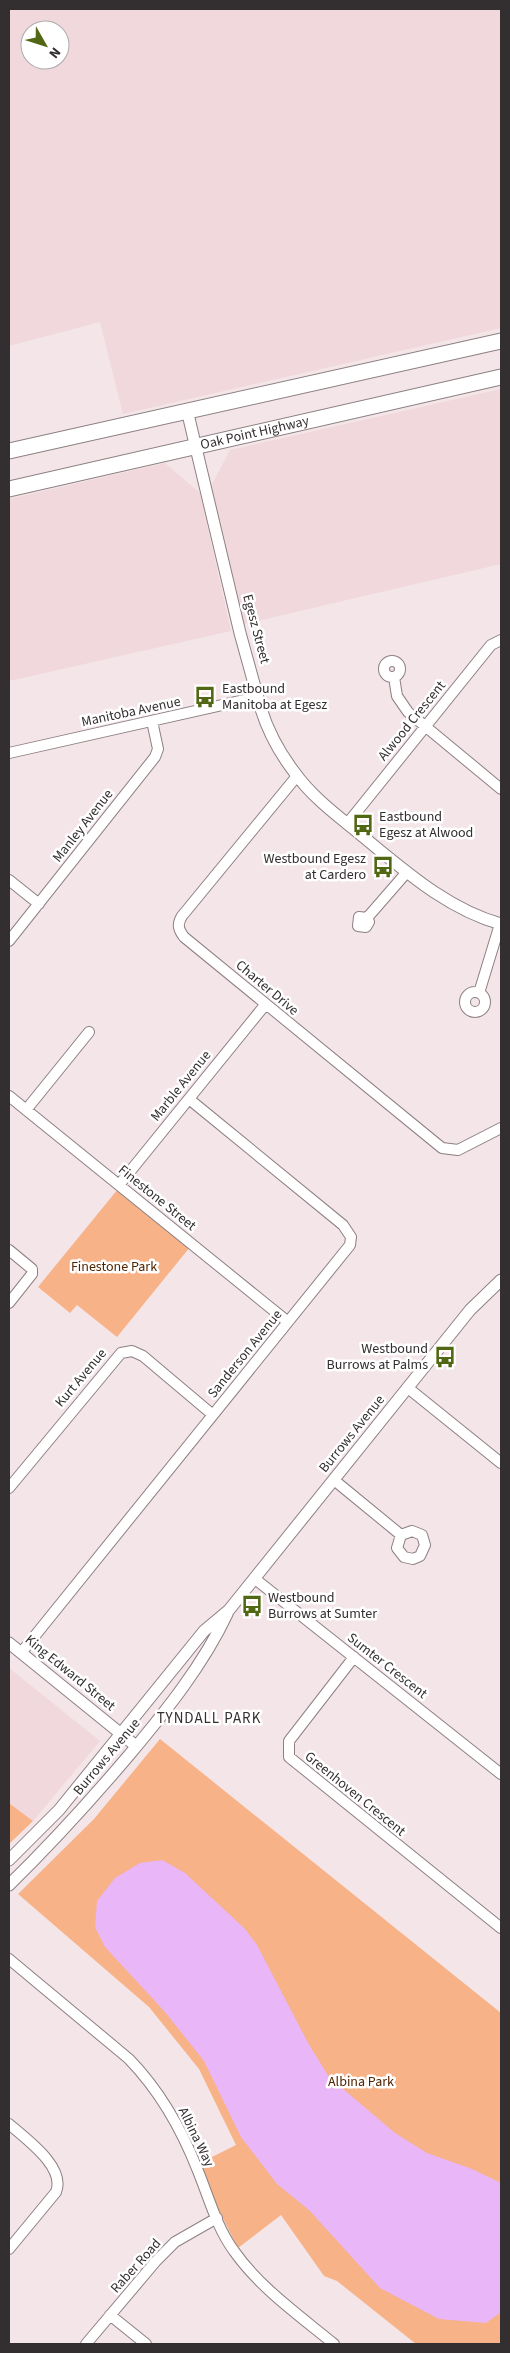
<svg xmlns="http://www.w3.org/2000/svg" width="510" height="2353" viewBox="0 0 510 2353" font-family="'Source Sans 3',sans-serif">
<rect width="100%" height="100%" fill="#f4e5e8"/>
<!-- built -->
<path fill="#f0d8dd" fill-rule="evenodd" d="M9 9H501V328L123 414 100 322 9 346ZM30 30H60V60H30Z
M501 389V564L240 625 210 488 230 450Z
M165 463 200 493 231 631 9 681V499Z
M9 1668 100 1741 33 1821 9 1803Z"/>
<!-- green -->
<path fill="#f7b288" d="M118 1189 190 1247 117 1337 77 1305 70 1313 38 1287Z
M160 1739 501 2013V2344H416L337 2281 324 2276 281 2215 238 2248 196 2165 236 2145 199 2069 149 2007 18 1894 94 1819Z
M9 1803 33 1821 9 1844Z"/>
<!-- water -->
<path fill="#e9b6f8" d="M162 1860 185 1873 245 1929 257 1945 308 2043 329 2077 395 2133 427 2153 472 2169 501 2183V2312L486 2323 439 2319 380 2288 309 2210 277 2184 241 2137 204 2061 165 2012 105 1947 95 1927 97 1901 115 1878 140 1863Z"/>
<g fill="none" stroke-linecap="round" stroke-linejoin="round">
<!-- minor casing -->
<g stroke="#8d8082" stroke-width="12">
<path id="minor" d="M384 669a8 8 0 1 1 16 0a8 8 0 1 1-16 0Z
M394 677 397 696 408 712 501 789
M9 753 258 697
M297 776 182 916C177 924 178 929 184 937L442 1148 458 1150 501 1128
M347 824 491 645 501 640
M9 880 39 904
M367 918 369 922 366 927 358 926 359 917 367 918 407 872
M9 941 155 757 158 749 152 721
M465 1002a10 10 0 1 1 20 0a10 10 0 1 1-20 0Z
M479 993 500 924
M9 1096 288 1322
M26 1110 89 1032
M119 1185 265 1005
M9 1250 32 1269V1274L9 1303
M408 1388 501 1463
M334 1480 401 1535 412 1531 422 1535 425 1545 420 1556 413 1559 404 1557 397 1548 401 1535
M9 1488 121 1353 132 1351 143 1356 213 1415
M255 1579 501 1774
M21 1653 350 1245 351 1237 343 1225 189 1099
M354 1657 289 1741V1757L501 1928
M9 1959 129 2059C160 2091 182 2130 198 2171 209 2198 217 2228 234 2251 260 2288 300 2316 334 2344
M9 2124C26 2139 66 2167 56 2192L9 2249
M110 2315 146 2344
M86 2344 156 2261 175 2242 217 2218"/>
</g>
<!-- tertiary casing -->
<g stroke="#8d8082" stroke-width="13">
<path id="tertiary" d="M187 410 240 633 261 709C268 731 281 755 295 773 313 798 338 816 361 835 404 870 447 909 501 924
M9 1643 136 1746
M9 1860 59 1810 204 1631 229 1610 470 1310 501 1280
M9 1885C52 1843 91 1800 130 1754 166 1711 203 1665 227 1614"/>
</g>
<!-- primary casing -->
<g stroke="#8d8082" stroke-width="17">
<g id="primary">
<path d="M9 451 501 341"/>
<path id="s1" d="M9 489 501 377"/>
</g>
</g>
<!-- minor -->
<use href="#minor" stroke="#fff" stroke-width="10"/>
<!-- tertiary -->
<use href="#tertiary" stroke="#fff" stroke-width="11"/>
<!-- primary -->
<use href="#primary" stroke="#fff" stroke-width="15"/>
</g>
<!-- icons -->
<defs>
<g id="bus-bare" transform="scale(1.725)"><path d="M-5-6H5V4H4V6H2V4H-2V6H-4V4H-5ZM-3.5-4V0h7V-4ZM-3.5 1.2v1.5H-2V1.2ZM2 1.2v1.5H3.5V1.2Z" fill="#526713" stroke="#fff" stroke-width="2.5" paint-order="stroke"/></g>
</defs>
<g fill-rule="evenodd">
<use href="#bus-bare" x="205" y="697"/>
<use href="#bus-bare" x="363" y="825"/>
<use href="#bus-bare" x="383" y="867"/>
<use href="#bus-bare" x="445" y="1357"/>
<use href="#bus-bare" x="252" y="1606"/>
</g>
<g text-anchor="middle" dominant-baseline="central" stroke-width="5" stroke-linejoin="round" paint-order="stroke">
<!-- street labels -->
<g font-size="14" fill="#332e2f" stroke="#fff">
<text stroke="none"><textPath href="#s1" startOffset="252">Oak Point Highway</textPath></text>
<text transform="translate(256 629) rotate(75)">Egesz Street</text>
<text transform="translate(131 712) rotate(-12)">Manitoba Avenue</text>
<text transform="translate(412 721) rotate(-51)">Alwood Crescent</text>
<text transform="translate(83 826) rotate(-52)">Manley Avenue</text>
<text transform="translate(267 988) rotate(40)">Charter Drive</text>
<text transform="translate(181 1086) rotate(-51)">Marble Avenue</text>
<text transform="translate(157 1198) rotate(39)">Finestone Street</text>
<text transform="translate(245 1354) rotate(-51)">Sanderson Avenue</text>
<text transform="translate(81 1378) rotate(-50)">Kurt Avenue</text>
<text transform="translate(352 1434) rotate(-51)">Burrows Avenue</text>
<text transform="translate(387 1666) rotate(38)">Sumter Crescent</text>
<text transform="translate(70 1673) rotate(39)">King Edward Street</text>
<text transform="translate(107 1757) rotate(-50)">Burrows Avenue</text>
<text transform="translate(355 1794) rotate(39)">Greenhoven Crescent</text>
<text transform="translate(196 2137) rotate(64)">Albina Way</text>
<text transform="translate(136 2266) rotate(-48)">Raber Road</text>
</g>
<!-- poi labels -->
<g font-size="14" fill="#332e2f" stroke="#fff" text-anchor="start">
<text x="222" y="689">Eastbound<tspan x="222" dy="16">Manitoba at Egesz</tspan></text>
<text x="379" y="817">Eastbound<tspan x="379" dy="16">Egesz at Alwood</tspan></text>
<text x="366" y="859" text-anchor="end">Westbound Egesz<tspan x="366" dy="16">at Cardero</tspan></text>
<text x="428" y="1349" text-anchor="end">Westbound<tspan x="428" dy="16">Burrows at Palms</tspan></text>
<text x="268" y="1598">Westbound<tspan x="268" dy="16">Burrows at Sumter</tspan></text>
</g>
<!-- park labels -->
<g font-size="14" fill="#522400" stroke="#fff">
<text x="114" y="1267">Finestone Park</text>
<text x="361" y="2082">Albina Park</text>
</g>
<!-- neighbourhood labels -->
<g font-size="15" letter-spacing="1" fill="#332e2f" stroke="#fff">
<text x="209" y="1718">TYNDALL PARK</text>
</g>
</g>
<!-- border -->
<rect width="510" height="2353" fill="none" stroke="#332e2f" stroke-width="20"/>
<!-- north arrow -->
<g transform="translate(45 45) rotate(129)"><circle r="24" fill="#ffffff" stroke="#adabac"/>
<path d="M0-4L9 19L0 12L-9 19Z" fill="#526713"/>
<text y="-8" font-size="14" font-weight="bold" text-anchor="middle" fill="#332e2f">N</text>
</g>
</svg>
